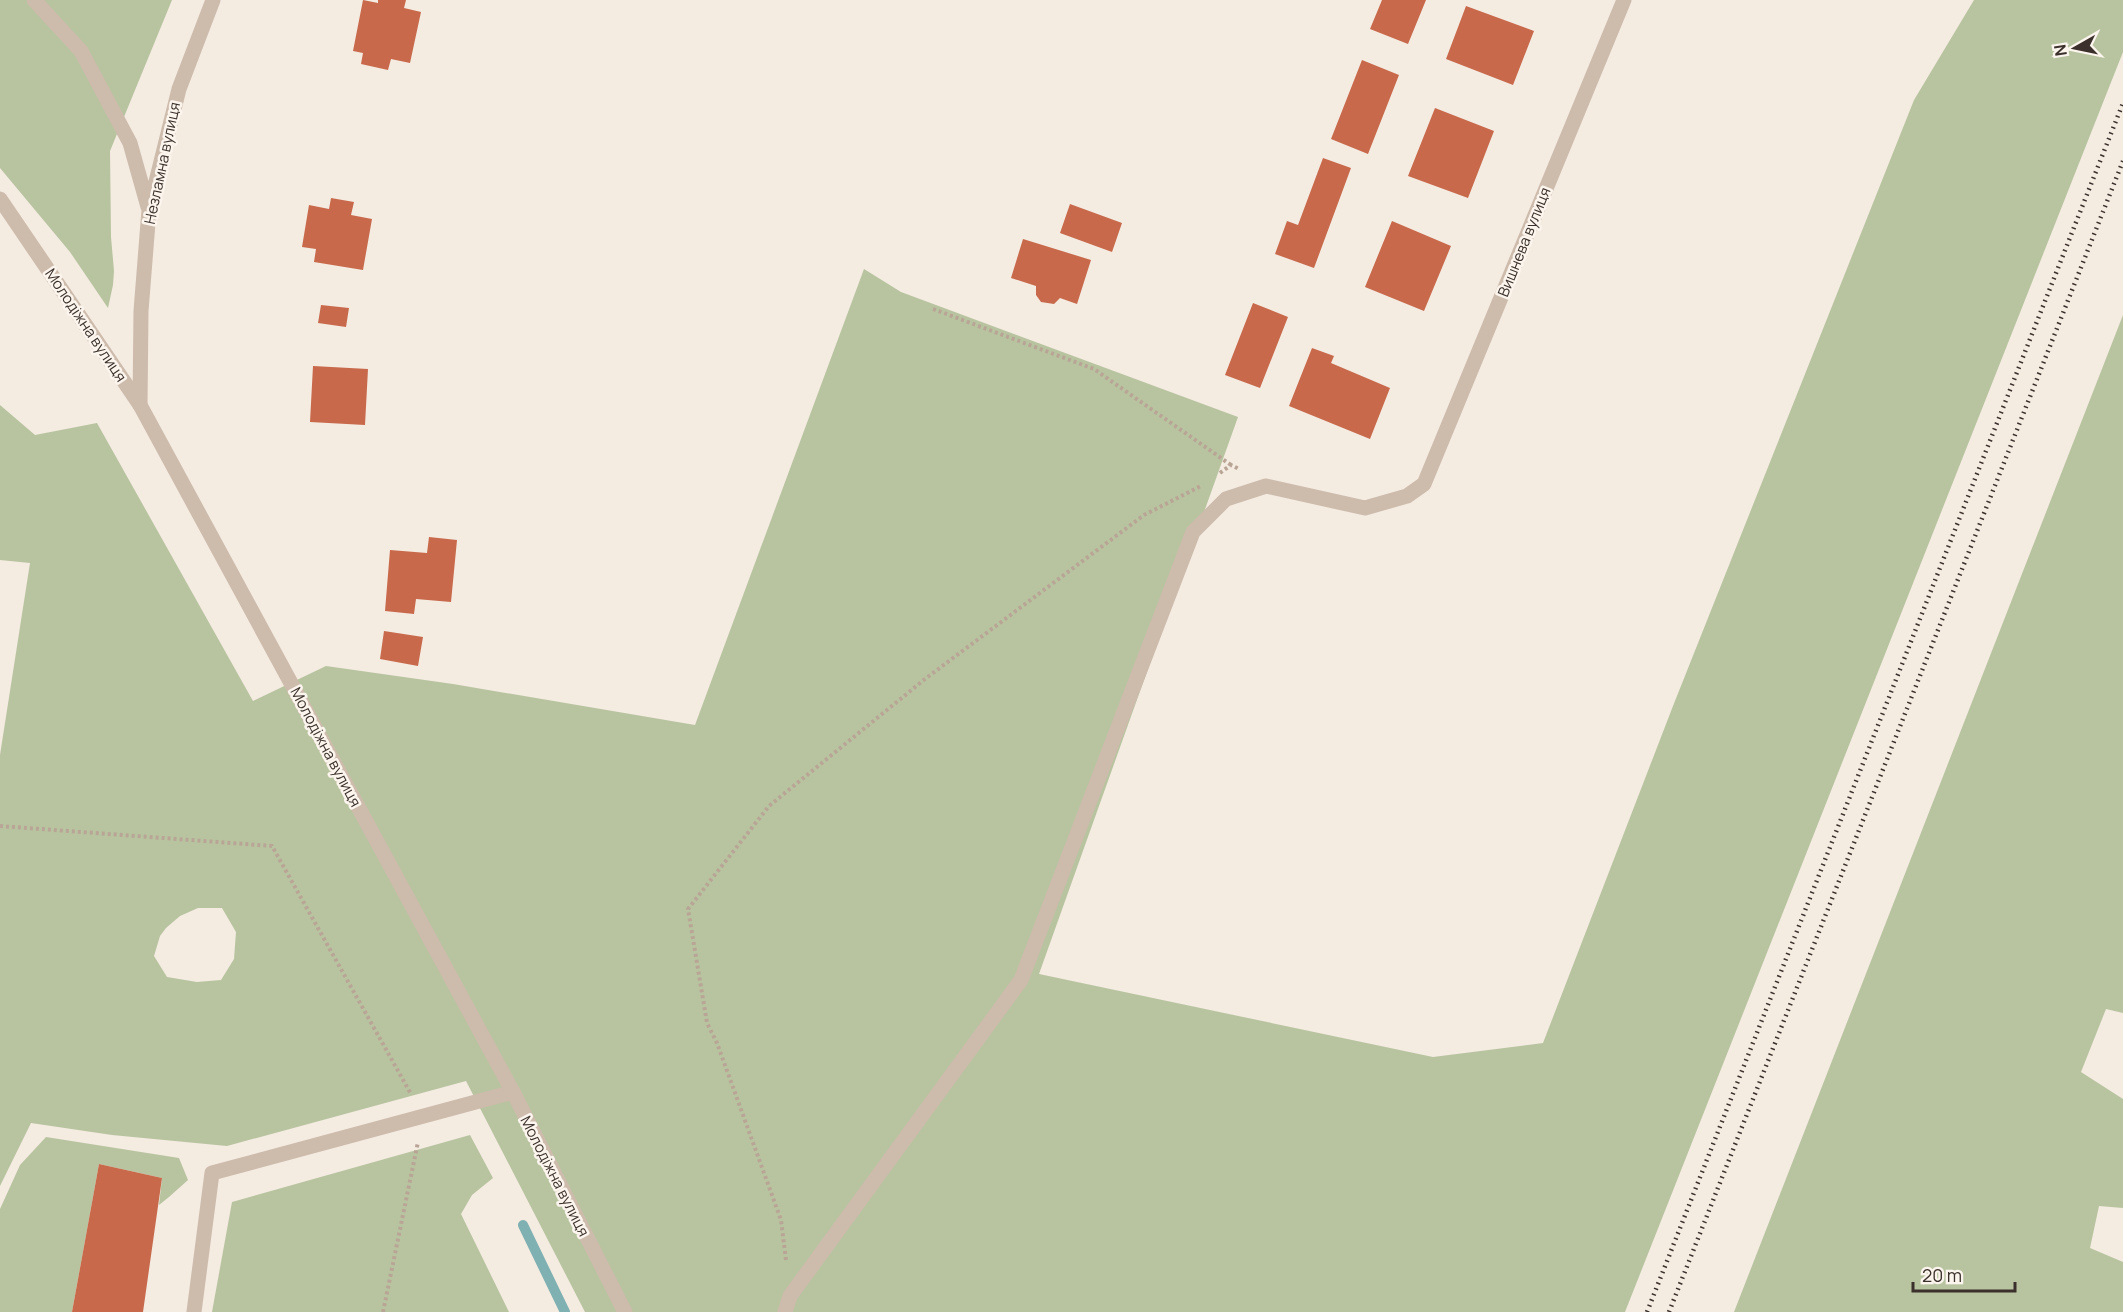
<svg xmlns="http://www.w3.org/2000/svg" width="2123" height="1312" viewBox="0 0 2123 1312" font-family="Manrope,sans-serif">
<rect width="100%" height="100%" fill="#f4ebe1"/>
<!-- green -->
<path fill="#b8c4a0" fill-rule="evenodd" d="M0 0H172L110 151 111 237 114 271 113 285 108 308 70 252 0 168Z
M1974 0H2123V52L1625 1312H585L466 1081 227 1146 112 1135 31 1123 0 1186V755L30 563 0 560V405L35 435 97 423 253 701 326 666 453 684 695 725 864 269 901 292 1238 417 1039 974 1433 1057 1543 1043 1673 706 1914 100ZM198 908H222L236 932 234 959 221 980 197 982 167 977 154 956 160 936 166 928 180 916Z
M2123 315V1013L2106 1009 2081 1072 2123 1099V1208L2099 1206 2090 1248 2123 1262V1312H1734Z
M470 1135 493 1178 472 1195 461 1214 509 1312H212L232 1202Z
M46 1137 179 1158 188 1180 169 1197 159 1205 162 1178 99 1164 72 1312H0V1209L20 1165Z"/>
<g fill="none" stroke-linecap="round" stroke-linejoin="round">
<!-- stream -->
<path stroke="#7fb0b2" stroke-width="10" d="M523 1225 565 1312"/>
</g>
<!-- building -->
<path fill="#c8694b" d="M363 0 378 3V0H406L404 8 421 12 410 63 391 59 388 70 361 64 363 53 353 51Z
M1382 0H1426L1408 44 1370 29Z
M1466 6 1534 31 1513 85 1446 59Z
M1362 60 1399 75 1368 154 1331 139Z
M1435 108 1494 131 1468 198 1408 176Z
M1323 158 1351 168 1314 268 1275 254 1287 221 1298 225Z
M331 198 354 202 351 215 372 219 363 270 314 262 316 249 302 247 309 205 329 209Z
M1070 204 1122 223 1112 252 1060 233Z
M1392 221 1451 246 1424 311 1365 287Z
M1023 239 1091 260 1077 304 1060 298 1054 304 1041 302 1036 295V286L1011 278Z
M1253 303 1288 317 1260 388 1225 375Z
M321 305 349 308 346 327 318 323Z
M1312 348 1334 356 1331 363 1390 388 1370 439 1289 406Z
M313 366 368 369 365 425 310 422Z
M429 537 457 540 451 602 416 599 414 614 385 611 390 550 427 553Z
M384 631 423 637 418 666 380 659Z
M99 1164 162 1178 143 1312H72Z"/>
<g fill="none" stroke-linecap="round" stroke-linejoin="round">
<!-- path -->
<path stroke="#b9a596" stroke-width="4" stroke-dasharray="3 3" stroke-linecap="butt" d="M933 309 1094 369 1231 465
M1220 473 1231 465 1239 469
M0 826 272 846 411 1094
M786 1260 781 1220 717 1043 707 1023 688 909 769 806 925 679 1144 515 1201 486
M383 1312 418 1142"/>
<!-- service -->
<path stroke="#cdbbac" stroke-width="15" d="M194 1312 212 1173 513 1092"/>
<!-- minor -->
<path stroke="#cdbbac" stroke-width="15" d="M34 0 81 51 130 143 148 207
M140 405 141 311 149 210 179 89 213 0
M785 1312 790 1296 1021 980 1193 532 1226 499 1266 486 1365 508 1407 496 1424 484 1624 0"/>
<!-- tertiary -->
<path stroke="#cdbbac" stroke-width="15" d="M0 199 140 405 513 1092 625 1312"/>
<!-- rail -->
<path stroke="#3b302b" stroke-width="4.5" stroke-dasharray="1.5 4.5" stroke-linecap="butt" d="M1647 1312 2123 103
M1669 1312 2123 161"/>
</g>
<g text-anchor="middle" dominant-baseline="central" stroke-width="5" stroke-linejoin="round" paint-order="stroke">
<!-- street labels -->
<g font-size="15" fill="#3b302b" stroke="#fbf5ee">
<text transform="translate(162 163) rotate(-78)">Незламна вулиця</text>
<text transform="translate(1524 242) rotate(-68)">Вишнева вулиця</text>
<text transform="translate(86 325) rotate(56)">Молодіжна вулиця</text>
<text transform="translate(326 747) rotate(62)">Молодіжна вулиця</text>
<text transform="translate(555 1176) rotate(63)">Молодіжна вулиця</text>
</g>
</g>
<!-- north arrow -->
<g transform="translate(2075 48) rotate(261)" stroke="#fbf5ee" stroke-width="4.5" paint-order="stroke">
<path d="M0-4.5L10 22L0 15L-10 22Z" fill="#3b302b"/>
<text y="-9" font-size="16" font-weight="bold" text-anchor="middle" fill="#3b302b">N</text>
</g>
<!-- scale -->
<path d="M1913 1282v9h102v-9" fill="none" stroke="#3b302b" stroke-width="3"/>
<text x="1922" y="1282" font-size="18" fill="#3b302b" stroke="#fbf5ee" stroke-width="4.5" paint-order="stroke">20 m</text>
</svg>
